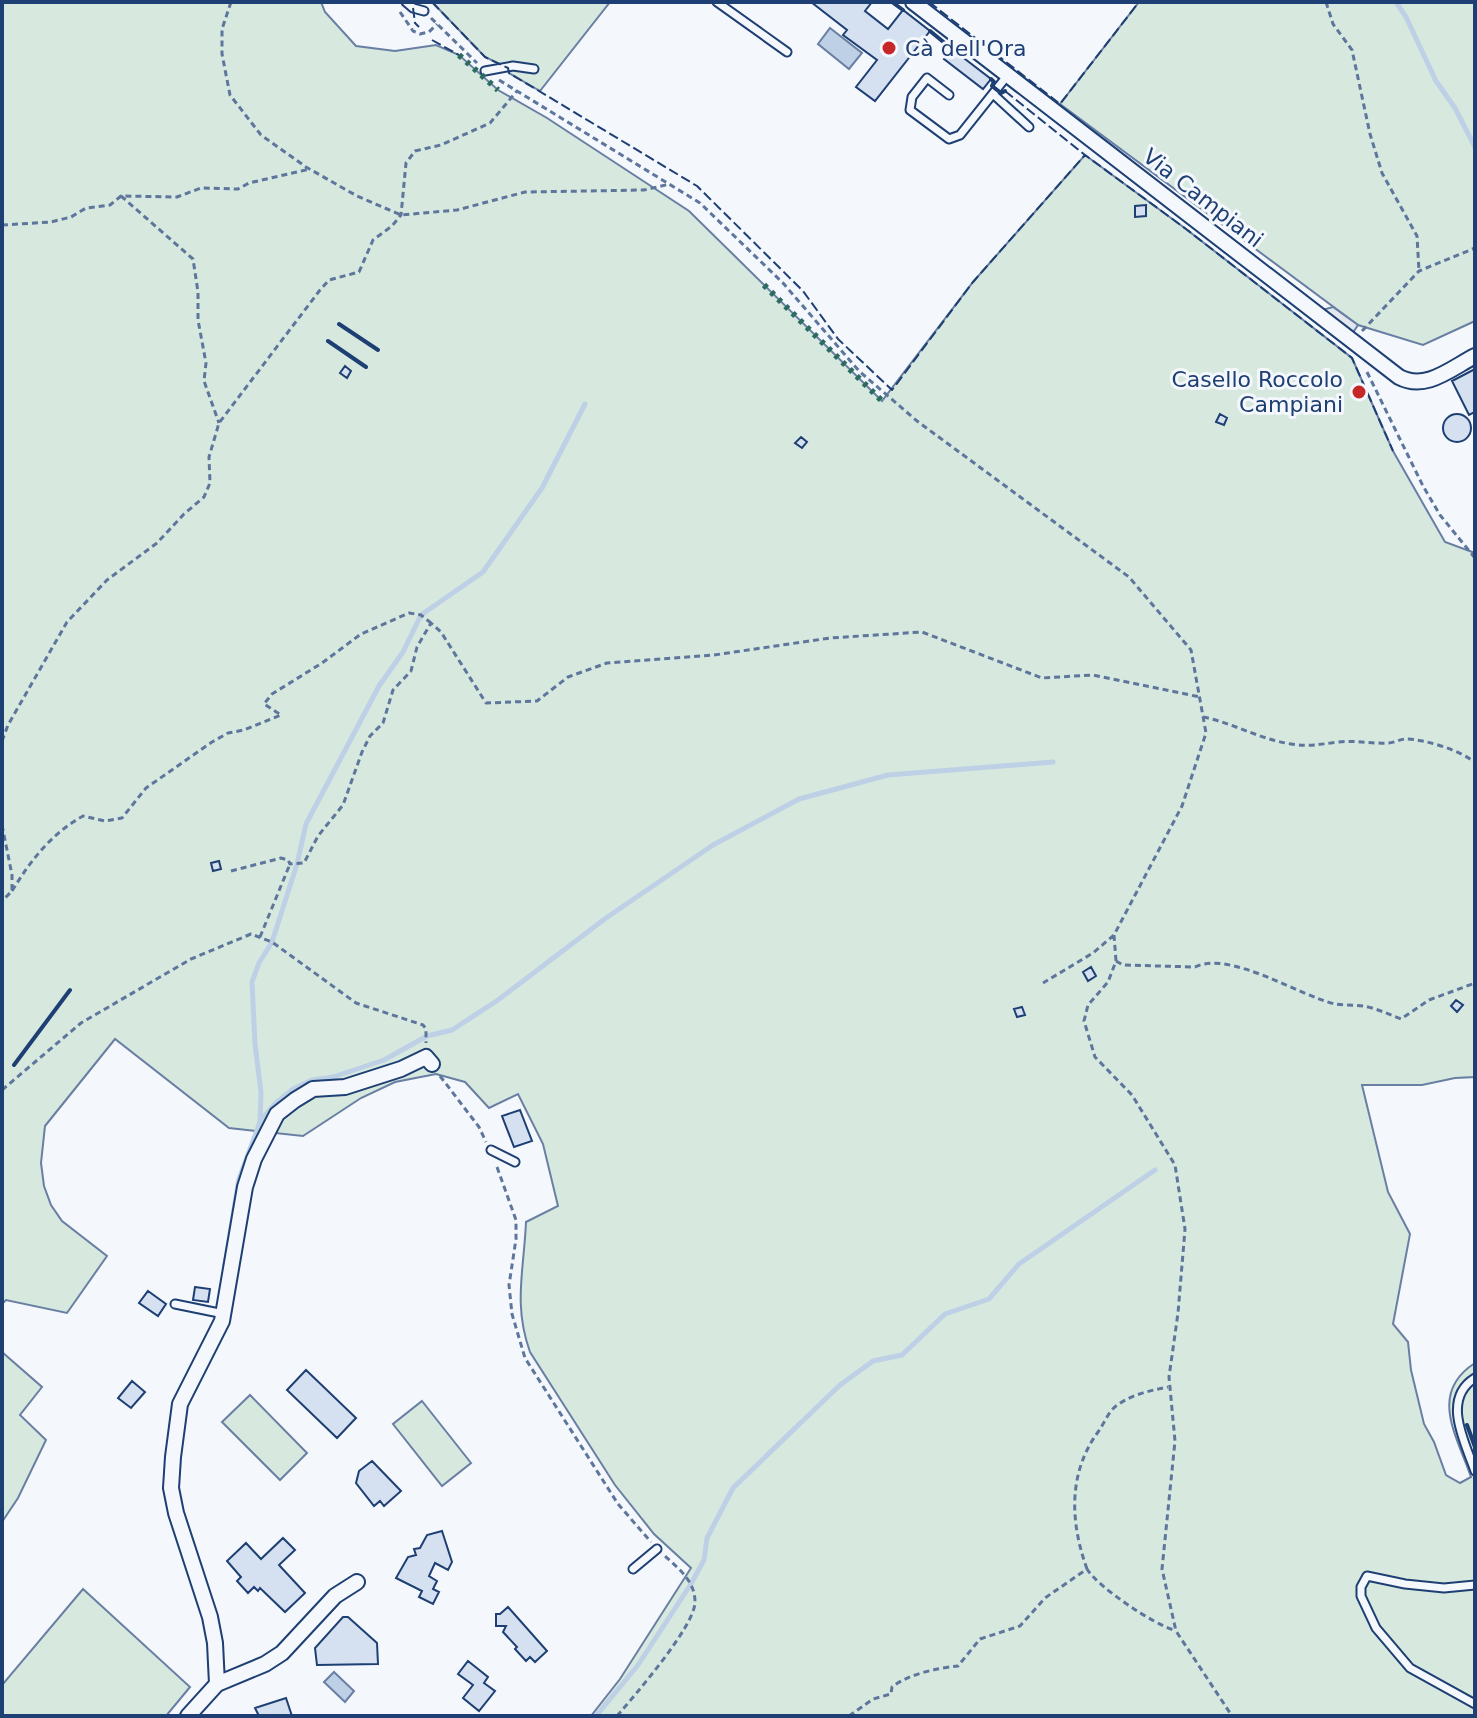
<svg xmlns="http://www.w3.org/2000/svg" width="1477" height="1718" viewBox="0 0 1477 1718" font-family="'DejaVu Sans',sans-serif">
<rect width="100%" height="100%" fill="#f4f7fb"/>
<!-- green -->
<path fill="#d7e8df" stroke="#687fa3" stroke-width="2" d="M2 2H321L325 12 356 46 395 51 436 45 459 55 498 90 547 118 689 211 882 401 973 282 1085 155 1186 229 1352 358 1393 451 1445 542 1475 553V1077L1455 1078 1422 1085H1362L1388 1192 1410 1234 1393 1324 1408 1342 1411 1370 1424 1424 1434 1442 1446 1475 1460 1483 1471 1477C1457 1436 1428 1393 1475 1363V1716H591L620 1679 691 1568 654 1534 615 1485 530 1352C513 1305 524 1270 526 1222L558 1206 543 1144 518 1094 489 1108 465 1082 436 1074 395 1082 361 1098 303 1136 229 1128 115 1039 45 1126 41 1163 44 1186 51 1205 62 1221 107 1256 67 1313 6 1300 2 1304Z
M432 2H610L540 91 509 73 508 68 485 57Z
M1139 2H1475V321L1423 345 1358 325 1060 104Z
M2 1352 42 1387 20 1415 46 1440 18 1498 2 1522Z
M250 1395 307 1453 280 1480 222 1422Z
M422 1401 471 1463 442 1486 393 1424Z
M83 1589 190 1687 166 1716H2V1685Z"/>
<!-- parking -->
<path fill="#e3e8f0" stroke="#687fa3" stroke-width="2" d="M1333 307 1358 325 1352 334 1322 310Z"/>
<!-- water -->
<path fill="#bed0e5" stroke="#687fa3" stroke-width="2" d="M830 28 862 53 849 69 818 44Z
M334 1672 354 1691 345 1702 324 1682Z"/>
<g fill="none" stroke-linecap="round" stroke-linejoin="round">
<!-- stream -->
<path stroke="#bed0e5" stroke-width="5" d="M1396 2 1406 17 1436 81 1455 108 1475 147
M261 1120 276 1103 293 1089 312 1080 333 1077 384 1060 427 1036 452 1030 498 1000 606 918 713 845 799 799 888 775 1053 762
M225 1265 239 1179 260 1122 261 1092 255 1044 252 982 259 963 272 942 297 864 306 824 379 686 403 652 421 615 483 572 542 488 585 404
M596 1716 638 1665 691 1584 704 1560 707 1538 733 1488 840 1385 873 1361 902 1355 945 1314 989 1299 1019 1264 1155 1170"/>
</g>
<!-- building -->
<path fill="#d5e0f0" stroke="#1d3f73" stroke-width="2" d="M811 2H872L865 11 888 29 903 10 930 31 875 101 856 87 877 60 843 35 847 30Z
M952 49 991 79 983 89 944 59Z
M1146 205V216L1135 217V206Z
M345 366 351 371 347 378 340 373Z
M1475 369V412L1469 415 1452 381Z
M1362 384 1367 395 1357 400 1352 389Z
M1220 414 1227 418 1224 425 1216 422Z
M1443 428a14 14 0 1 1 28 0a14 14 0 1 1-28 0Z
M801 437 807 442 802 448 795 443Z
M219 861 221 869 213 871 211 863Z
M1091 967 1096 976 1088 981 1083 972Z
M1456 1000 1463 1005 1457 1012 1451 1006Z
M1022 1007 1025 1015 1017 1017 1014 1009Z
M520 1110 532 1141 514 1147 502 1116Z
M195 1287 210 1289 208 1302 193 1300Z
M148 1291 166 1304 158 1316 139 1303Z
M306 1370 356 1418 337 1438 287 1390Z
M132 1381 145 1392 131 1408 118 1398Z
M372 1461 401 1491 384 1506 380 1501 374 1506 356 1483 359 1471Z
M442 1531 452 1562 448 1570 435 1563 429 1576 437 1581 433 1589 439 1592 433 1604 419 1597 422 1591 396 1578 408 1557 416 1555 414 1549 420 1548 427 1535Z
M283 1538 295 1550 279 1565 305 1593 285 1612 260 1588 258 1591 254 1587 248 1593 237 1581 241 1577 227 1561 246 1543 261 1559Z
M508 1607 547 1651 535 1662 530 1657 526 1661 515 1649 517 1647 503 1632 506 1626H496V1614H500Z
M343 1617H348L377 1643 378 1664 317 1665 315 1648Z
M468 1661 488 1677 484 1683 495 1691 479 1711 463 1698 473 1685 458 1674Z
M286 1698 292 1716H259L255 1708Z"/>
<g fill="none" stroke-linecap="round" stroke-linejoin="round">
<!-- service casing -->
<g stroke="#1d3f73" stroke-width="11">
<path id="service" d="M406 2 413 8 424 11
M717 2 787 52
M485 71 513 66 534 69
M993 94 1029 127
M949 95 927 78 912 97 910 110 949 139 960 135 1007 76
M491 1150 515 1162
M175 1304 224 1314
M1475 1378C1441 1399 1465 1442 1475 1471
M633 1569 657 1549
M1475 1585 1444 1588 1405 1584 1367 1576 1361 1587V1596L1376 1628 1410 1668 1475 1704"/>
</g>
<!-- minor casing -->
<g stroke="#1d3f73" stroke-width="18">
<path id="minor" d="M913 2 1399 377C1426 391 1450 369 1475 356
M217 1684 215 1643 210 1617 176 1513 171 1488 173 1457 180 1404 222 1321 245 1187 254 1159 277 1114 295 1100 313 1089 345 1087 401 1069 426 1057 432 1064
M188 1716 217 1684 265 1664 282 1653 335 1596 357 1582"/>
</g>
<!-- path -->
<path stroke="#5e769c" stroke-width="3" stroke-dasharray="6 4" stroke-linecap="butt" d="M231 2 222 29V54L230 95 261 135 306 167 357 196 401 215 457 210 525 192 644 190 670 184
M1326 2 1333 24 1352 50 1370 134 1382 173 1417 236 1419 271
M400 12 413 31 420 34 429 32 437 24
M431 18 477 63
M499 80 700 203 783 283 859 371 917 421 1129 577 1191 650 1206 733 1182 806 1114 935 1093 953 1043 983
M121 196 193 259 198 292V320L206 363 204 381 219 423
M2 225 51 222 71 217 86 208 110 205 121 196 177 197 201 188 238 189 249 183 310 169
M1362 331 1419 271 1475 248
M1367 372 1423 486 1440 515 1475 558
M1203 717C1233 723 1259 739 1291 744 1308 747 1322 744 1339 742 1356 740 1372 744 1388 743 1394 743 1400 739 1406 739 1424 739 1463 751 1475 763
M2 741 8 725 67 622 107 580 157 543 184 514 204 497 210 483 209 457 219 423 320 290 329 280 359 272 373 240 392 226 401 215 406 163 415 151 441 145 490 123 517 91
M2 825 12 875V891L2 901
M231 871 281 858 288 860 290 864 304 863 318 836 343 805 362 752 370 736 383 723 393 690 411 671 417 647 431 623 441 632 486 703 537 701 568 677 607 663 714 655 830 638 922 632 1042 678 1093 675 1200 697
M12 891C31 860 51 834 83 816L105 821 122 818 146 788 212 742 228 733 244 730 281 715 264 704 272 694 322 663 361 634 409 613 421 615 431 623
M1114 935 1116 961 1108 982 1088 1005 1084 1021 1095 1057 1132 1095 1175 1165 1185 1229 1178 1313 1169 1377 1175 1441 1162 1569 1176 1631 1232 1716
M260 937 290 864
M1116 961 1123 965 1195 967C1230 950 1300 996 1335 1004 1347 1006 1360 1004 1372 1008 1382 1011 1391 1015 1401 1019L1429 1000 1475 983
M440 1076 479 1127 486 1142
M2 1090 81 1023 191 959 251 934 272 942 356 1003 423 1025 426 1029V1043
M497 1167 516 1220V1239L509 1285 512 1314 525 1358 618 1504 651 1542
M1087 1569C1070 1522 1068 1473 1098 1432 1104 1424 1108 1412 1116 1406 1132 1394 1149 1391 1168 1387
M617 1716C635 1695 695 1626 695 1602 695 1581 679 1569 665 1556
M849 1716 873 1699 891 1694 892 1687C908 1674 938 1668 958 1666L980 1639 1020 1626 1045 1598 1087 1569C1098 1587 1153 1624 1174 1630"/>
<!-- service -->
<use href="#service" stroke="#f4f7fb" stroke-width="7"/>
<!-- minor -->
<use href="#minor" stroke="#f4f7fb" stroke-width="14"/>
<!-- hedge -->
<path stroke="#2c6c60" stroke-width="6" stroke-dasharray="4 6" stroke-linecap="butt" d="M459 55 498 90
M764 285 882 401"/>
<!-- fence -->
<path stroke="#1d3f73" stroke-width="2" stroke-dasharray="10 4" stroke-linecap="butt" d="M432 2 485 57 508 68 509 73 697 186 803 291 838 339 892 390 973 282 1085 155
M929 2 1060 104 1139 2
M413 8 415 23 419 27
M432 40 459 55
M1005 91 1085 155 1186 229 1352 358 1393 451"/>
<!-- wall -->
<path stroke="#1d3f73" stroke-width="4" d="M892 2 903 10
M930 31 952 49
M991 79 994 82 992 86 1001 93 1005 91
M339 324 378 350
M328 341 366 367
M14 1065 70 990
M1467 1425 1475 1447"/>
</g>
<!-- markers -->
<g fill="#c62828" stroke="#f4f7fb" stroke-width="3">
<circle cx="889" cy="48" r="8"/>
<circle cx="1359" cy="392" r="8"/>
</g>
<g text-anchor="middle" dominant-baseline="central" stroke-width="6" stroke-linejoin="round" paint-order="stroke">
<!-- poi labels -->
<g font-size="22" fill="#1d3f73" stroke="#f4f7fb" text-anchor="start">
<text x="905" y="48">Cà dell'Ora</text>
<text x="1343" y="379" text-anchor="end">Casello Roccolo<tspan x="1343" dy="25">Campiani</tspan></text>
</g>
<!-- street labels -->
<g font-size="22" fill="#1d3f73" stroke="#f4f7fb">
<text transform="translate(1203 198) rotate(38)">Via Campiani</text>
</g>
</g>
<!-- border -->
<rect width="1477" height="1718" fill="none" stroke="#1d3f73" stroke-width="8"/>
</svg>
